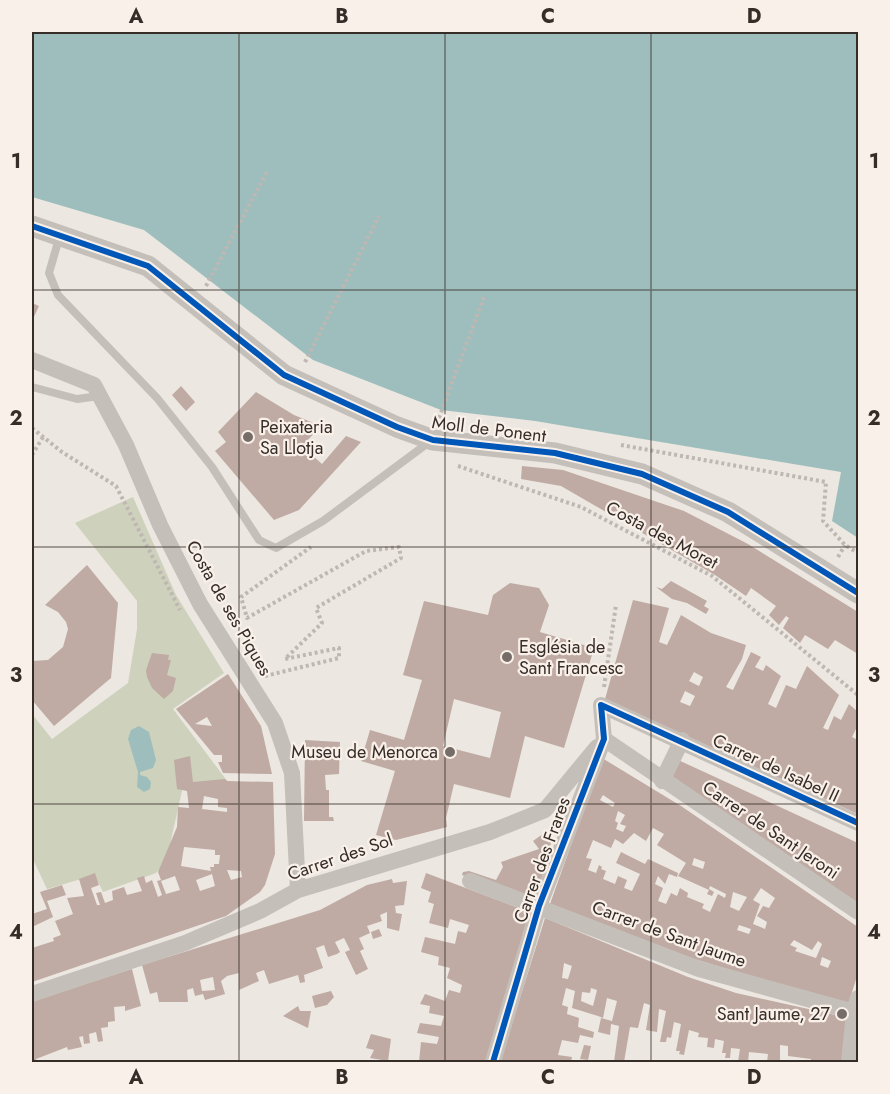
<svg xmlns="http://www.w3.org/2000/svg" width="890" height="1094" viewBox="0 0 890 1094" font-family="Jost,sans-serif">
<rect width="100%" height="100%" fill="#ece7e1"/>
<!-- green -->
<path fill="#ced1bc" d="M133 497 176 595 224 673 173 709 240 798 184 782 166 862 156 873 103 892 95 875 47 889 32 857V714L52 739 128 683 137 629V601L75 523Z"/>
<!-- water -->
<path fill="#9ebebd" d="M32 32H858V538L832 521 841 472 535 421 441 410 313 360 144 230 32 197Z
M139 726 149 732 156 760 153 768 140 772V775L147 777 151 782 150 789 144 792 137 787 138 772 128 739 131 730Z"/>
<!-- building -->
<path fill="#bfaba3" fill-rule="evenodd" d="M32 303 39 306 32 321Z
M181 386 195 402 186 411 172 395Z
M256 392 294 415 321 426 302 446 322 464 346 436 361 442 299 510 274 520 215 451 226 442 218 432Z
M522 466 563 470 684 511 748 544 858 612V654L835 640 828 649 805 635 800 643 783 628 789 618 786 616 779 625 769 615 776 606 751 588 746 596 715 575 561 486 521 479Z
M87 565 118 603 111 678 54 726 32 700V661L48 660 63 647 68 629 66 622 58 612 45 605Z
M671 581 707 601 704 606 709 609 706 614 687 603 672 599 656 587 662 589Z
M510 583 539 588 549 605 540 632 594 648 564 748 525 736 510 798 454 784 446 818 447 827 396 840 376 835 395 771 361 761 370 730 404 740 422 680 403 675 424 601 488 615 493 595ZM454 699 501 712 490 758 443 746Z
M633 600 669 608 659 642 667 645 681 615 711 633 746 645 742 659 726 687 733 690 751 652 761 657 755 667 763 671 766 665 781 676 768 704 776 708 786 685 796 689 807 666 839 695 823 728 828 730 834 716 841 720 849 704 858 712V725L852 737 858 740V814L605 699ZM694 672 703 677 699 686 689 681ZM685 691 695 696 690 706 680 702Z
M152 653 169 655 168 660H171L167 675 176 678 173 691 164 699 152 688 147 677 146 670Z
M228 674 261 726 272 774 223 773 218 762H222V755H214L176 709ZM207 717 212 726 195 724Z
M305 740 340 742 339 774 325 775 326 790H329V817H333L334 821H304Z
M190 756 193 782 225 779 227 781 273 782 275 854 265 885 260 892 226 916 32 982V948L54 941 53 938 61 935 55 921 73 914 67 898 84 896 79 879 95 873 99 885 91 888 97 905H100L96 893 101 892 105 903 113 900 112 891 124 887 127 895 142 891 137 878 144 876 146 883 152 880 158 897 162 895 157 881 161 880 158 872 177 827 178 807 189 808 187 791 177 789 174 760ZM204 796 218 799V807L227 808V812L202 809ZM184 847 215 850V855H220L219 864H214V867H210L211 871 181 866ZM227 870 241 871 242 877 231 880ZM212 874 215 886 200 891 196 880ZM175 876 180 890 166 894 161 881Z
M602 758 681 806 858 927V973L848 1005 684 956 550 904ZM603 795 615 803 613 807 600 800ZM618 811 625 815 620 824 626 826 623 832 616 829 618 823 615 821ZM653 828 664 834 657 845 686 863 678 876 709 890 707 894 712 896 714 892 709 889 710 886 726 894 725 898 718 894 710 912 702 908 704 904 687 897 688 893 680 888 677 896 671 893 666 904 658 901 663 888 655 884 658 876 665 884 669 874 677 877 678 873 648 859 645 864 621 852 616 863 640 874 632 891 624 888 627 880 618 876 615 884 603 879 606 871 601 869 602 867 599 865 596 873 588 870 592 859 586 858 593 840 611 848 615 839 623 844 634 833 646 841ZM694 858 705 862 703 869 692 865ZM761 888 775 898 769 908 763 906 757 916 767 922 765 929 753 924 760 904 753 900ZM733 892 747 897 739 911 730 907ZM739 925 751 929 749 934 737 930ZM794 940 812 950 818 941 822 944 816 958 795 951 797 948 790 945ZM822 957 831 961 828 968 820 965Z
M676 759 858 843V906L666 781Z
M547 831 552 839 535 903 462 875 463 872 469 871 496 880 503 867 501 862 539 849 533 841Z
M426 873 532 913 485 1062H419L421 1042 437 1044 439 1037 417 1033 420 1023 441 1026 444 1016 429 1013 430 1006 420 1004 425 994 445 1001 449 990 460 993 462 985 447 978 450 968 438 965 439 957 421 952 425 937 455 944 458 931 466 933 469 925 450 919 448 928 429 923 434 904 428 902 431 892 421 888Z
M392 879 393 883 407 881 404 905 395 906 396 913 402 914 399 931 387 928V912L380 915 382 921 367 926 370 933 359 938 364 949 360 951 368 969 356 975 345 952 350 950 344 938 335 942 340 952 337 954 328 957 324 945 316 948 323 968 304 975 305 982 300 983 298 975 269 984 264 970 256 973 259 981 239 990V973L227 976 221 981 225 994 205 1000 203 994 195 996 193 988 187 990 188 1002H159L157 992 150 994 142 965 320 910 367 885ZM213 977 215 990 202 991 200 980Z
M62 885 66 895 47 901 53 917 32 927V914L47 909 40 892Z
M545 918 688 977 736 993 849 1018 845 1062H811V1059L788 1056V1046L780 1045V1061L767 1062 768 1054 749 1052 748 1062H738L740 1049 731 1048 730 1058H725L726 1053H722L724 1041 715 1039 714 1048 707 1047 708 1038 698 1037 699 1033 689 1030 684 1055 679 1054 680 1051H676L681 1024 674 1022 671 1038 667 1037 666 1042H660L666 1011 659 1009 657 1032 646 1030 650 1005 644 1003 638 1028 630 1027 624 1062H614L619 1026 611 1024 610 1035 598 1032 601 1018 612 1021 617 1001 607 998 603 1018 598 1016 572 1008 575 991 566 988 562 1005 568 1007 567 1014 579 1018 578 1027 594 1032 593 1038 580 1035 578 1043 562 1040 558 1055 572 1057 571 1062H500ZM564 963 572 966 568 979 562 978ZM591 988 597 990 593 1006 581 1001 582 992 590 993Z
M379 929 382 936 373 939 371 932Z
M132 969 141 1006 125 1011V1006L114 1007 115 1021 108 1022V1027L101 1028 103 1041 98 1042 96 1032 89 1034 90 1043 84 1044 83 1036 79 1037 82 1047 68 1050 67 1047 36 1059 37 1062H32V1001Z
M331 991 334 997 327 1005 315 1008 312 996Z
M298 1006 300 1011H311L308 1028 283 1016Z
M371 1034 391 1039 388 1061 370 1058 374 1050 366 1048Z
M584 1045 591 1046 588 1060 580 1059Z"/>
<g fill="none" stroke-linecap="round" stroke-linejoin="round">
<!-- path -->
<path stroke="#beb7b2" stroke-width="4" stroke-dasharray="3 3" stroke-linecap="butt" d="M206 286 267 172
M305 362 379 216
M439 418 485 294
M32 428 62 452 116 486 180 610
M621 445 826 482 823 521 845 545 858 553
M32 455 43 437
M458 466 581 507 712 576 858 695
M838 557 845 545
M265 676 339 658V648L285 659 322 623 316 608 401 558 399 547 366 551 247 618 241 597 311 547
M604 687 616 605"/>
<!-- service -->
<path stroke="#c5bfba" stroke-width="8" d="M60 235 49 273 58 295 157 398 212 467 259 540 276 548 323 521 432 440
M32 387 77 399 99 396"/>
<!-- minor -->
<path stroke="#c5bfba" stroke-width="16" d="M32 360 94 385 126 445 160 525 200 604 275 723 292 773 298 890
M604 739 858 912
M662 781 682 740
M470 881 699 969 858 1013
M32 994 185 943 260 911 298 890 490 832 545 810 597 747
M493 1062 539 906 604 739 601 705 858 823
M849 1062 854 1012 858 998"/>
<!-- tertiary -->
<path stroke="#c5bfba" stroke-width="21" d="M32 226 148 266 284 375 397 427 433 440 555 453 642 474 728 512 858 593"/>
<!-- cycleway casing -->
<g stroke="#f9f1e9" stroke-width="10">
<path id="cycleway" d="M32 226 148 266 284 375 397 427 433 440 555 453 642 474 728 512 858 593
M493 1062 539 906 604 739 601 705 858 823"/>
</g>
<!-- cycleway -->
<use href="#cycleway" stroke="#0057b8" stroke-width="6"/>
</g>
<!-- grid -->
<path fill="none" stroke="#362c28" stroke-width="1.5" stroke-opacity="0.55" d="M239 32V1062M445 32V1062M651 32V1062M32 290H858M32 547H858M32 804H858"/>
<!-- markers -->
<g fill="#766d69" stroke="#f9f1e9" stroke-width="2">
<circle cx="248" cy="437" r="6"/>
<circle cx="507" cy="657" r="6"/>
<circle cx="450" cy="752" r="6"/>
<circle cx="842" cy="1014" r="6"/>
</g>
<g text-anchor="middle" dominant-baseline="central" stroke-width="4.5" stroke-linejoin="round" paint-order="stroke">
<!-- poi labels -->
<g font-size="18" fill="#362c28" stroke="#f9f1e9" text-anchor="start">
<text x="260" y="427">Peixateria<tspan x="260" dy="21">Sa Llotja</tspan></text>
<text x="519" y="647">Església de<tspan x="519" dy="21">Sant Francesc</tspan></text>
<text x="438" y="752" text-anchor="end">Museu de Menorca</text>
<text x="830" y="1014" text-anchor="end">Sant Jaume, 27</text>
</g>
<!-- street labels -->
<g font-size="18" fill="#362c28" stroke="#f9f1e9">
<text transform="translate(489 429) rotate(7)">Moll de Ponent</text>
<text transform="translate(662 535) rotate(28)">Costa des Moret</text>
<text transform="translate(229 608) rotate(60)">Costa de ses Piques</text>
<text transform="translate(776 768) rotate(25)">Carrer de Isabel II</text>
<text transform="translate(771 830) rotate(34)">Carrer de Sant Jeroni</text>
<text transform="translate(340 857) rotate(-19)">Carrer des Sol</text>
<text transform="translate(542 860) rotate(-70)">Carrer des Frares</text>
<text transform="translate(669 934) rotate(20)">Carrer de Sant Jaume</text>
</g>
</g>
<!-- border -->
<rect width="890" height="1094" fill="none" stroke="#f9f1e9" stroke-width="66"/>
<rect x="33" y="33" width="824" height="1028" fill="none" stroke="#362c28" stroke-width="2"/>
<g font-size="20" text-anchor="middle" font-weight="bold" fill="#362c28">
<text x="136" y="23">A</text>
<text x="342" y="23">B</text>
<text x="548" y="23">C</text>
<text x="754" y="23">D</text>
<text x="16" y="168">1</text>
<text x="874" y="168">1</text>
<text x="16" y="425">2</text>
<text x="874" y="425">2</text>
<text x="16" y="682">3</text>
<text x="874" y="682">3</text>
<text x="16" y="939">4</text>
<text x="874" y="939">4</text>
<text x="136" y="1084">A</text>
<text x="342" y="1084">B</text>
<text x="548" y="1084">C</text>
<text x="754" y="1084">D</text>
</g>
</svg>
